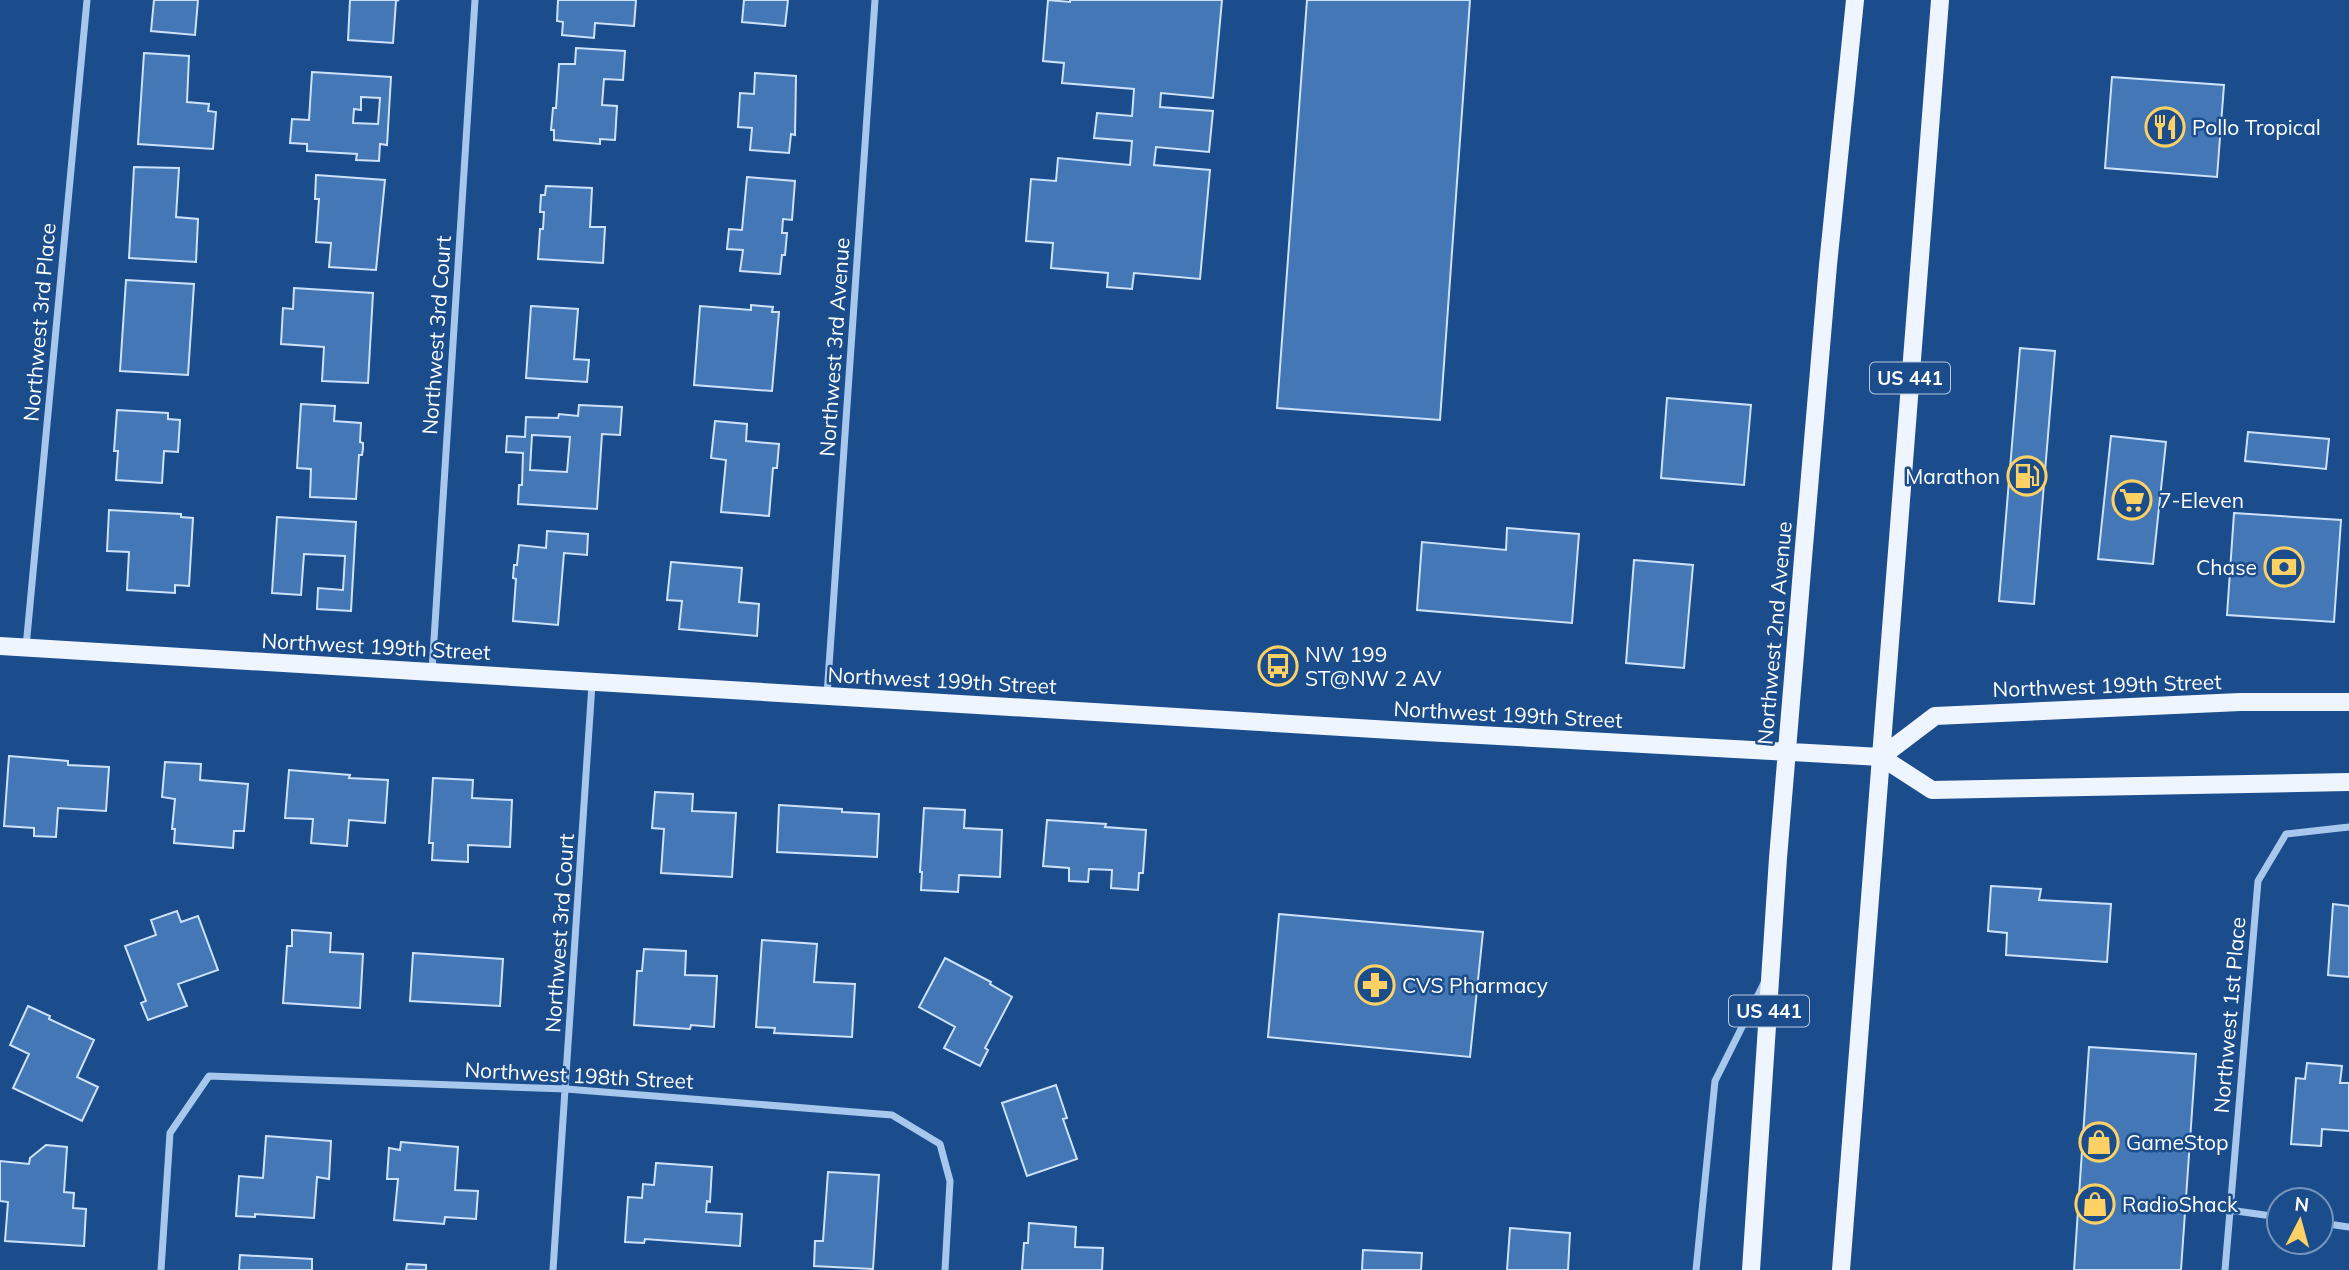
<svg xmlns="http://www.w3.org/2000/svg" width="2349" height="1270" viewBox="0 0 2349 1270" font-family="Mulish,sans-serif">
<rect width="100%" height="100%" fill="#1b4d8d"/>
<!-- building -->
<path fill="#4477b5" stroke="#cde2fa" stroke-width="2" fill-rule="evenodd" d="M154 0H198L195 35 151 31Z
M350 0H399L396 1 393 43 348 40Z
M558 0H636L634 26 595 23 594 38 562 35 563 22 557 21Z
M744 0H788L785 26 742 22Z
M1048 0 1070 2V0H1222L1213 98 1161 93 1160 107 1213 111 1209 152 1156 147 1154 165 1210 170 1200 279 1134 273 1132 289 1107 287 1108 273 1051 268 1053 243 1026 241 1031 179 1056 181 1058 158 1130 165 1132 141 1094 138 1097 113 1132 116 1134 89 1062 83 1064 63 1043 61Z
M1307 0H1470L1440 420 1277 408Z
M576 48 625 51 623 80 604 79 602 105 617 106 615 140 600 139V144L554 140V130H551L553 108H556L559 64H575Z
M144 53 189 56 187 102 209 104 208 111 216 112 213 149 138 144Z
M312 72 391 77 387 145 380 144 379 161 356 160 357 154 307 151V144L290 143 292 119 309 120ZM361 97 380 98 378 124 353 123 354 109 361 110Z
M755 73 796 76 795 135 791 134 789 153 750 150 752 128 738 127 740 93 754 94Z
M2112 77 2224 85 2217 177 2105 168Z
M134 167 179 168 176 217 198 219 196 262 129 258Z
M316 175 385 180 376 270 329 267 331 243 316 242 319 199H315Z
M747 177 795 181 792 220 783 219 782 233H787L785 255H782L780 274 740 271 743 250 727 249 729 229 742 230Z
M546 186 592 188 590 227H605L603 263 538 259 540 229H543L544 212H540L541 195H545Z
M126 280 194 284 188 375 120 371Z
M294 288 373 293 368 383 322 381 324 347 281 344 283 308 293 309Z
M751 305 773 307 772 312H779L772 391 694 385 700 306 751 310Z
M531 306 578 309 574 359 589 360 587 382 526 378Z
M2020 348 2055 351 2034 604 1999 601Z
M1667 398 1751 405 1744 485 1661 478Z
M301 404 335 406 334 421 361 423 360 442 363 443V449L362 455H359L356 499 310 497 311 469 297 468Z
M579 405 622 407 620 435 602 434 597 509 518 504 519 485H522L523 453 506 452 507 436 525 437 526 417 558 418 559 414 578 416ZM532 435 570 437 567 472 530 470Z
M117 410 168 413V419L180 420 178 452 164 451 162 483 116 480 118 451H114Z
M715 421 747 424 746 441 779 444 777 468H773L769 516 721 512 726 460 711 458Z
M2248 432 2329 439 2326 469 2245 461Z
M2111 436 2166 442 2153 564 2098 559Z
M109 510 181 514V517L193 518 189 586 175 585V593L127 590 129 552 107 551Z
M2234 513 2341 520 2334 622 2227 615Z
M277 517 356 522 351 611 317 609 318 588 343 590 345 556 304 554 301 595 272 593Z
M1507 528 1579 534 1572 623 1417 610 1422 542 1506 550Z
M547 531 588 534 587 555 564 553 558 625 513 621 516 579 513 578 514 565H517L519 545 546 548Z
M1634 560 1693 565 1684 668 1626 663Z
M671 562 742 568 739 602 759 604 757 636 679 629 682 601 667 600Z
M9 756 68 761V765L109 767 106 811 58 808 56 837 34 836V828L4 826Z
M165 762 201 764 200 780 248 784 244 831H234L233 848 174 843 175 829H172L175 799 162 797Z
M289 770 350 775 349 778 388 780 385 823 349 820 347 846 311 843 313 819 285 818Z
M433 778 473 780 472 798 512 800 510 847 468 845V862L432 860 433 843H429Z
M655 792 693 794 692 811 736 813 732 877 661 873 664 829 652 828Z
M779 805 842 809V812L879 814 877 857 777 852Z
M924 808 965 810 964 828 1002 830 1000 877 959 875 958 892 921 890 922 872H920Z
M1047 820 1106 824 1105 827 1146 830 1143 873H1139L1138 890 1111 888 1112 870 1089 869 1088 882 1069 881V868L1043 866Z
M1991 886 2041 889 2039 900 2111 904 2107 962 2006 955 2007 933 1988 931Z
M2333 904 2349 906V977L2328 975Z
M177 911 181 922 198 916 218 970 178 984 187 1006 148 1020 141 1003 146 1001 125 946 156 935 151 920Z
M1279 914 1483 932 1470 1057 1268 1037Z
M292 930 331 933 330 952 363 954 360 1008 283 1003 287 946H292Z
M762 940 817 944 814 982 855 984 852 1037 774 1033 775 1028 756 1027Z
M644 949 686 951 685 975 717 976 714 1027 691 1025 690 1029 634 1025 637 971H642Z
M413 953 503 959 500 1006 410 1001Z
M945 958 991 982 990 984 1012 997 985 1048 988 1050 980 1066 944 1048 955 1027 919 1007Z
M28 1006 50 1016 49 1019 94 1040 77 1077 98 1087 82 1121 13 1088 29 1054 10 1045Z
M2089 1047 2196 1054 2181 1270H2074Z
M2307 1063 2342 1066 2340 1083H2349V1131L2322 1129 2321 1146 2291 1144 2296 1078 2305 1079Z
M1056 1085 1067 1118 1063 1119 1077 1159 1027 1176 1002 1103Z
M266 1136 331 1141 329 1179 317 1177 314 1218 255 1214V1217L236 1216 239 1176 263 1178Z
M401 1142 458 1147 455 1190 478 1191 476 1219 445 1217 444 1224 394 1220 398 1179H387L389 1148 400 1150Z
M46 1145 67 1147 64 1192 74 1193 73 1208 86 1209 84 1246 5 1241 8 1202 0 1201V1161L29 1164 30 1158Z
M656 1163 712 1167 710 1202 707 1201 706 1212 742 1214 740 1246 645 1239 644 1243 625 1242 628 1197 642 1198 643 1184 654 1185Z
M828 1172 879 1175 873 1269 814 1266 815 1241H823Z
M1029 1223 1076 1227 1075 1247 1103 1248 1102 1270H1022L1024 1243H1028Z
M1510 1228 1570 1233 1568 1270H1507Z
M1363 1250 1422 1253 1421 1270H1362Z
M240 1255 312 1259V1270H239Z
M407 1264 426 1265V1270H406Z"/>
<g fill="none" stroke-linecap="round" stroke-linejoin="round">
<!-- street -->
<path stroke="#a8c7ed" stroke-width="7" d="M26 647 87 0
M432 671 475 0
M827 695 875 0
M2229 1210 2279 1217
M2321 1223 2349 1227
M161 1270 170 1133 209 1076 566 1089 892 1115 940 1144 950 1181 945 1270
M553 1270 592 684
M1696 1270 1715 1081 1765 981
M2225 1270 2258 881 2286 834 2349 827"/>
<!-- primary -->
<path stroke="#eef5ff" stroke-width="18" d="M0 646 1425 732 1881 757 1932 790 2349 782
M1881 757 1935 716 2240 702H2349
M1751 1270 1778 858 1803 558 1828 265 1855 0
M1841 1270 1940 0"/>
</g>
<!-- icons -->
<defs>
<g id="restaurant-ring" transform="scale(2.0125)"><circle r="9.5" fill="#1b4d8d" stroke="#fed165" stroke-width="1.5"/><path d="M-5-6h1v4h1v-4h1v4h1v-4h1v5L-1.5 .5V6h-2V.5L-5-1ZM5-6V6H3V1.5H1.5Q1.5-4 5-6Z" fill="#fed165"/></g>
<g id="fuel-ring" transform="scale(2.0125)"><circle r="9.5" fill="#1b4d8d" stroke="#fed165" stroke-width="1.5"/><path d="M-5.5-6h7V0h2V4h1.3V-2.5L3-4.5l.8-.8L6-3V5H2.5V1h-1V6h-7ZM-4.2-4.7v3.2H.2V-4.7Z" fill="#fed165"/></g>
<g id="supermarket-ring" transform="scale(2.0125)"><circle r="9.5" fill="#1b4d8d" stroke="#fed165" stroke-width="1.5"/><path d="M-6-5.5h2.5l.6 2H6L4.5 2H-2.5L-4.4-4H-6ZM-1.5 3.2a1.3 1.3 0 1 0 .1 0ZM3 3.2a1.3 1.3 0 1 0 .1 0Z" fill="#fed165"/></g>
<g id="bank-ring" transform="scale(2.0125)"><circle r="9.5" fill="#1b4d8d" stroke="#fed165" stroke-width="1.5"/><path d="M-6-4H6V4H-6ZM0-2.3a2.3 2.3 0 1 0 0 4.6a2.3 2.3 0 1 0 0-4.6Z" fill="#fed165"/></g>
<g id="bus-ring" transform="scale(2.0125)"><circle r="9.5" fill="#1b4d8d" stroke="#fed165" stroke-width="1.5"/><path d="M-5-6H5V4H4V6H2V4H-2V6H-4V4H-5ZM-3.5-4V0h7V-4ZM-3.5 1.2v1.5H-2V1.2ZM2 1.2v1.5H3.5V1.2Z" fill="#fed165"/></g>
<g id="pharmacy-ring" transform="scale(2.0125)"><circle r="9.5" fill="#1b4d8d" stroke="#fed165" stroke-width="1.5"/><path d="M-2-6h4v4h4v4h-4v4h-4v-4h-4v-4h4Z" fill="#fed165"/></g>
<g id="shop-ring" transform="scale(2.0125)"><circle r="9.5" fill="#1b4d8d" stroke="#fed165" stroke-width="1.5"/><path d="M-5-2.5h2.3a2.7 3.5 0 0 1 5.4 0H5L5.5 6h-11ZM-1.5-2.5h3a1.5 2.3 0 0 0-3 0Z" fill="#fed165"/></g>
</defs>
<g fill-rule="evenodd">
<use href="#restaurant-ring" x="2165" y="127"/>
<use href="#fuel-ring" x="2027" y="476"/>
<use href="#supermarket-ring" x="2132" y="500"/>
<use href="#bank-ring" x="2284" y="567"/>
<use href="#bus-ring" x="1278" y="666"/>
<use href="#pharmacy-ring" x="1375" y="985"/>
<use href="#shop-ring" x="2099" y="1142"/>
<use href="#shop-ring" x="2095" y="1204"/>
</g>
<g text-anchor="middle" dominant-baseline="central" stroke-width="5" stroke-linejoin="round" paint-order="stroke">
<!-- shield labels -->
<g fill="#1b4d8d" stroke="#bbcadd" stroke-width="2">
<rect x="1870" y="362.5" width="80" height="31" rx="5"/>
<rect x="1729" y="995.5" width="80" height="31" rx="5"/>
</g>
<g font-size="19" font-weight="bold" fill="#fff">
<text x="1910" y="378">US 441</text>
<text x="1769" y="1011">US 441</text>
</g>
<!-- poi labels -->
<g font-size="21" fill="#fff" stroke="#1b4d8d" text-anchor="start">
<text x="2192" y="127">Pollo Tropical</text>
<text x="2000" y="476" text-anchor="end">Marathon</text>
<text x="2159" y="500">7-Eleven</text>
<text x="2257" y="567" text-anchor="end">Chase</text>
<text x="1305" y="654">NW 199<tspan x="1305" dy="24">ST@NW 2 AV</tspan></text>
<text x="1402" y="985">CVS Pharmacy</text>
<text x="2126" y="1142">GameStop</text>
<text x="2122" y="1204">RadioShack</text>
</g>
<!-- street labels -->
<g font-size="21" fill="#fff" stroke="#1b4d8d">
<text transform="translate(39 322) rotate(-85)">Northwest 3rd Place</text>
<text transform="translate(436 335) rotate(-86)">Northwest 3rd Court</text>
<text transform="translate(834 347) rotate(-86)">Northwest 3rd Avenue</text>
<text transform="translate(1774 633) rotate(-85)">Northwest 2nd Avenue</text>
<text transform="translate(376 646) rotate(3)">Northwest 199th Street</text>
<text transform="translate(942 680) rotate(3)">Northwest 199th Street</text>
<text transform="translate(2107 685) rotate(-2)">Northwest 199th Street</text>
<text transform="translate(1508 714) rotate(3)">Northwest 199th Street</text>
<text transform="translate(559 933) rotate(-86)">Northwest 3rd Court</text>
<text transform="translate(2229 1015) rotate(-85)">Northwest 1st Place</text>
<text transform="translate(579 1075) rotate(3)">Northwest 198th Street</text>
</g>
</g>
<!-- north arrow -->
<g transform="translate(2300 1221) rotate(6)"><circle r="33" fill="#1b4d8d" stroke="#7694bb" stroke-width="2"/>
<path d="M0-5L12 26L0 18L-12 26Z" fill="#fed165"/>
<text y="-10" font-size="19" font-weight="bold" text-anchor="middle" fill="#ffffff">N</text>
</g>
</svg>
